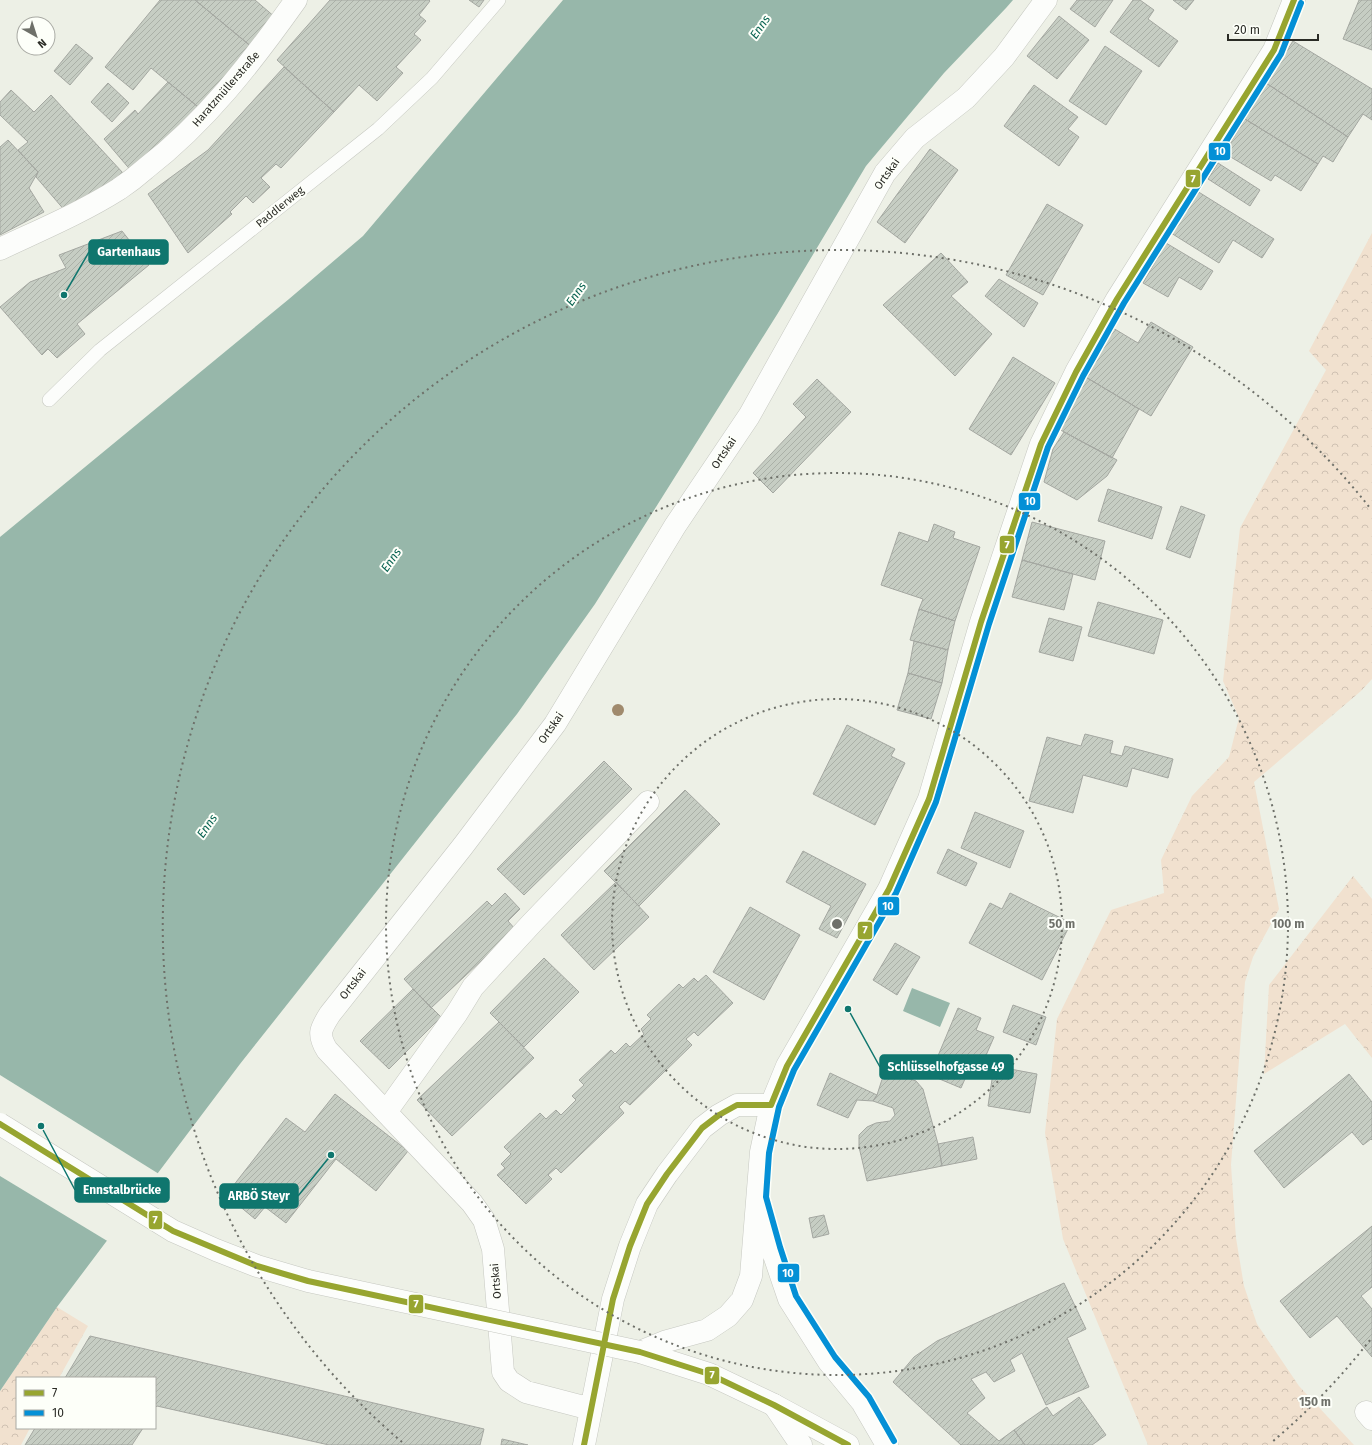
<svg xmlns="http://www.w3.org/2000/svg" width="1372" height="1445" viewBox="0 0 1372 1445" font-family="'Fira Sans',sans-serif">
<defs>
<pattern id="forest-crowns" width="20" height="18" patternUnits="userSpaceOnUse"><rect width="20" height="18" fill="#f1e1cf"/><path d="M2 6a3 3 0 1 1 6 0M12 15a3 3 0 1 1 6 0" fill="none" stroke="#cfc1b2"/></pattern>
<pattern id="building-hatch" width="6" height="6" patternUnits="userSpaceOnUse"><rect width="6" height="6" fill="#c6cdc3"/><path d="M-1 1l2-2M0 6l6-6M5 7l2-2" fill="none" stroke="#aab0a7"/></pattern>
</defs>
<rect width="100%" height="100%" fill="#edf0e6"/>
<!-- forest -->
<path fill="url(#forest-crowns)" d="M1372 233V679L1361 691 1254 782 1279 909 1253 957 1245 982 1231 1165 1236 1238 1244 1286 1257 1324 1299 1386 1354 1445H1148L1063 1239 1045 1133 1057 1019 1111 910 1164 893 1161 860 1192 796 1229 757 1239 718 1223 681 1240 528 1326 370 1309 351Z
M1353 876 1372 899V1058L1345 1024 1264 1074 1269 985Z
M57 1307 88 1326 59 1378H17V1428H30L21 1445H0V1391Z"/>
<!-- water -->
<path fill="#97b7aa" d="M563 0H1013L1006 8 944 73 866 166 778 313 595 604 517 714 240 1064 57 1307 0 1391V537L289 299 363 236Z
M912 988 950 1003 940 1027 903 1011Z"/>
<!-- pier -->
<path fill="#edf0e6" d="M0 1075 159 1174 109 1242 0 1176Z"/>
<!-- building -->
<path fill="url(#building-hatch)" stroke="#a4a7a1" d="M160 0H195L254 49 203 111 151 68 133 90 105 67Z
M195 0H255L276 18 252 47Z
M330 0H429L430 1 419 15 426 21 414 34 421 40 396 67 403 73 377 101 359 85 334 112 277 60Z
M469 0H484L479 7Z
M1077 0H1113L1095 27 1070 9Z
M1133 0H1140L1154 10 1148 19 1178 41 1159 67 1110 32Z
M1173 0H1194L1186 10Z
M1359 0H1372V50L1343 39Z
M1059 16 1089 40 1057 79 1027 56Z
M1293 41 1372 89V120L1363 114 1348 137 1266 83Z
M76 44 93 58 70 85 54 71Z
M1105 46 1142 71 1106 125 1069 101Z
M284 67 334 112 281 168 276 164 261 178 270 187 253 203 246 196 230 212 232 214 188 253 148 194 208 150Z
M168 82 203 111 133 173 104 139 135 110 138 114Z
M108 83 129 103 112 122 91 102Z
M1266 83 1348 137 1333 162 1323 156 1318 164 1245 119Z
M1034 85 1078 117 1068 129 1079 137 1059 166 1004 126Z
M11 90 34 112 51 95 123 173 66 212 36 177 38 172 18 150 28 142 0 115V102Z
M1245 119 1318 164 1301 191 1275 175 1271 181 1224 153Z
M8 140 38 172 29 188 44 212 0 235V147Z
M930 149 958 170 905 243 877 222Z
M1218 163 1260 190 1250 206 1208 179Z
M1197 191 1274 239 1262 258 1233 240 1219 263 1171 233Z
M1047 204 1083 225 1043 295 1006 275Z
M122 231 149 265 77 324 85 334 57 358 48 349 42 355 0 307 30 282 66 268 59 255Z
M1166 243 1213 271 1201 290 1179 277 1168 297 1143 283Z
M941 253 968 282 951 296 992 334 955 376 883 305Z
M999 279 1038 303 1024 327 985 296Z
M1151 322 1193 347 1151 416 1084 376 1113 328 1138 343Z
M1013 357 1055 383 1011 455 969 429Z
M1084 376 1139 409 1112 458 1055 427Z
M817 379 851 412 773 493 753 473 806 417 793 404Z
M1064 432 1117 460 1107 476 1077 500 1044 482 1053 449Z
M1108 489 1162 507 1152 539 1098 521Z
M1181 506 1205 515 1190 558 1166 549Z
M1032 522 1105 541 1095 580 1022 560Z
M934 524 955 532 953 538 980 547 955 621 919 609 923 599 881 585 899 532 928 542Z
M1022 560 1073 574 1064 610 1012 597Z
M1098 602 1163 620 1154 654 1088 636Z
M919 609 955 621 948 650 910 640Z
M1049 618 1082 627 1073 661 1039 652Z
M914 641 948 650 942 683 908 673Z
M908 673 942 683 931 719 897 710Z
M847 725 895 749 891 756 905 763 875 825 813 794Z
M1085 734 1113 741 1110 753 1122 756 1125 746 1173 759 1168 778 1132 768 1127 787 1083 775 1073 813 1029 801 1047 737 1081 746Z
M604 761 632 789 524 895 497 869Z
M685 790 720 824 639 906 604 871Z
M975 812 1024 831 1010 868 961 848Z
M948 849 977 863 966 886 937 873Z
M803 851 866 884 837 938 819 929 831 906 786 882Z
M616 882 649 917 594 970 561 935Z
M505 893 520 909 508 921 515 929 431 1008 404 979 487 901 492 906Z
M1010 893 1071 923 1042 980 969 943 990 903 1002 909Z
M750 907 800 935 764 1000 713 972Z
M895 943 920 957 897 995 873 980Z
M544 958 579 992 524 1047 490 1013Z
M706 975 733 1003 698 1036 694 1032 686 1039 692 1045 630 1105 625 1101 619 1107 624 1113 561 1173 556 1168 548 1175 552 1179 526 1204 497 1175 505 1168 501 1164 511 1154 504 1147 540 1113 546 1119 556 1110 561 1115 576 1100 572 1096 584 1085 579 1080 611 1050 615 1054 626 1043 630 1047 644 1034 641 1029 651 1019 647 1015 679 984 683 988 694 978 698 982Z
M413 989 441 1017 389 1069 360 1041Z
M1013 1005 1046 1017 1036 1045 1003 1032Z
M958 1008 981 1018 976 1030 994 1037 977 1076 968 1072 961 1088 930 1075Z
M499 1022 534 1058 452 1136 417 1100Z
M994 1066 1037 1074 1030 1113 988 1106Z
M885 1070 916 1081 923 1089 938 1144 942 1166 867 1181 859 1147V1135L867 1127 876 1123 890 1121 895 1115 893 1108 873 1101 877 1095Z
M830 1073 877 1095 873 1101 857 1100 848 1118 817 1105Z
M1349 1074 1372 1102V1140L1371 1139 1363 1145 1352 1132 1284 1188 1254 1151Z
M335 1094 408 1151 376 1191 336 1159 286 1223 265 1207 255 1219 226 1195 286 1118 305 1132Z
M973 1137 977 1159 942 1166 938 1144Z
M824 1215 829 1234 813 1238 809 1218Z
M1372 1226V1287L1361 1296 1372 1309V1357L1337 1316 1310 1338 1280 1301Z
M1064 1283 1086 1329 1067 1338 1089 1387 1046 1405 1022 1353 1010 1360 1015 1371 994 1382 986 1372 971 1379 985 1398 967 1413 999 1441 1014 1430 1025 1445H961L893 1382 914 1357 937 1341Z
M90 1336 484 1429 480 1445H329L157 1406 155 1408V1378H65Z
M1079 1397 1106 1435 1092 1445H1025L1014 1430 1047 1407 1053 1416Z
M35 1428H143L132 1445H25Z
M502 1439 528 1445H501Z"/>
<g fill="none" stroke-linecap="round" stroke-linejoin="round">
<!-- service casing -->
<g stroke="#c6c8c1" stroke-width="14">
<path id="service" d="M49 400 100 350 378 129 432 78 499 0"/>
</g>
<!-- minor casing -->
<g stroke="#c6c8c1" stroke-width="23">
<path id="minor" d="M0 249C40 230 81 213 119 189 128 183 137 176 145 169 206 122 252 62 296 0
M386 1112 457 1013 473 987 531 924 648 802
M761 1211 772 1249 789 1299 829 1362 862 1402 887 1445
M640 1352 667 1341 707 1330 728 1316 742 1300 751 1276 761 1152 771 1105 787 1066 889 889 929 799 981 622 1041 444 1076 372 1117 299 1274 50 1294 0
M774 1405 801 1445
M591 1409 526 1392 509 1381 503 1372 493 1249 484 1220 472 1203 327 1050C317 1034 321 1028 330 1014L463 846 555 724 675 526 749 416 885 173 915 138 966 98 1004 57 1046 0
M1366 1412 1372 1419
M584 1445 613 1299 630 1246 647 1204 667 1174 702 1128 719 1115 737 1105H771"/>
</g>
<!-- primary casing -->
<g stroke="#c6c8c1" stroke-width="23">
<path id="primary" d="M640 1352 709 1374 774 1405 848 1445"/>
</g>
<!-- service -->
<use href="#service" stroke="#fcfdfb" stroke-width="13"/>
<!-- minor -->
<use href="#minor" stroke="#fcfdfb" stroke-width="22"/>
<!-- primary -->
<use href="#primary" stroke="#fcfdfb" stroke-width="22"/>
<!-- primary-bridge casing -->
<g stroke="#c6c8c1" stroke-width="23" stroke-linecap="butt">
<path id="primary-bridge" d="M0 1124 173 1231 216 1250 257 1266 308 1281 640 1352"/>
</g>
<!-- primary-bridge -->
<use href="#primary-bridge" stroke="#fcfdfb" stroke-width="22"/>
<!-- bus-1 casing -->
<g stroke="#fdfff9" stroke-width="9">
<path id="bus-1" d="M0 1124 173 1231 257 1266 308 1281 640 1352 709 1374 774 1405 848 1445
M584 1445 613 1299 630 1246 647 1204 667 1174 702 1128 719 1115 737 1105H771L787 1066 889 889 929 799 981 622 1041 444 1076 372 1117 299 1274 50 1294 0"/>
</g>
<!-- bus-2 casing -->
<g stroke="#fdfff9" stroke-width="9">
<path id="bus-2" d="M894 1441 869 1397 835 1357 796 1296 780 1247 766 1197 769 1153 779 1107 794 1070 896 893 936 802 989 624 1048 447 1083 376 1124 303 1281 54 1301 3"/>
</g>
<!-- bus-1 -->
<use href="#bus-1" stroke="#97a530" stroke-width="6"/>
<!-- bus-2 -->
<use href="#bus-2" stroke="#0490d6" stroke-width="6"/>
</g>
<!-- trees -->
<circle fill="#a08a6d" cx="618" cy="710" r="6"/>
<!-- distance rings -->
<g fill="none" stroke="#6e7069" stroke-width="2" stroke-dasharray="2 4">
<circle cx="837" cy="924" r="225"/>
<circle cx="837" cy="924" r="451"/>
<path d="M1370 1340A676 676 0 0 1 1272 1442M402 1442A676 676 0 1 1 1370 508"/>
</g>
<g text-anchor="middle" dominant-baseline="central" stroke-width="4" stroke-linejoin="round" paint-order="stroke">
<!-- street labels -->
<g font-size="11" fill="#2a2b25" stroke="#fdfff9">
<text transform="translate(226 89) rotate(-49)">Haratzmüllerstraße</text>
<text transform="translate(887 174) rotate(-55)">Ortskai</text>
<text transform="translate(280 207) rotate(-39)">Paddlerweg</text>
<text transform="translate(724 453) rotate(-56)">Ortskai</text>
<text transform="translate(551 728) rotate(-55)">Ortskai</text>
<text transform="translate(353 984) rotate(-52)">Ortskai</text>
<text transform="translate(496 1281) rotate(-95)">Ortskai</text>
</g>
<!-- water labels -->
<g font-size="12" font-style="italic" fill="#086351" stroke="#fdfff9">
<text transform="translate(760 27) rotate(-55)">Enns</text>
<text transform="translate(576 294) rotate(-55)">Enns</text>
<text transform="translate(391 560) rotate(-55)">Enns</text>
<text transform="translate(207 826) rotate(-55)">Enns</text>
</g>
</g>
<circle cx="837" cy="924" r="6" fill="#6e7069" stroke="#fdfff9" stroke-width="2"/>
<g font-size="12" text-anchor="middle" font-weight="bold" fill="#6e7069" stroke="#fdfff9" stroke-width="4" stroke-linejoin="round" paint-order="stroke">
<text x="1062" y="928">50 m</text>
<text x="1288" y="928">100 m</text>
<text x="1315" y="1406">150 m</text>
</g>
<!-- callouts -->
<path fill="none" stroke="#0f766e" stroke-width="1.5" d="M64 295L89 252M848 1009L880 1067M41 1126L75 1190M331 1155L298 1196"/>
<g fill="#0f766e" stroke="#fdfff9" stroke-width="1.5">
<circle cx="64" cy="295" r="4"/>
<circle cx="848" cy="1009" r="4"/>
<circle cx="41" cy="1126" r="4"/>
<circle cx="331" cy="1155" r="4"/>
</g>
<g fill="#0f766e" stroke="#0f766e" stroke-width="1.5">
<rect x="89" y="240" width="79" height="24" rx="4"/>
<rect x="880" y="1055" width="133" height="24" rx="4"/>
<rect x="75" y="1178" width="94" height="24" rx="4"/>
<rect x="220" y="1184" width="78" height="24" rx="4"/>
</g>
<g font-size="12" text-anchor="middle" font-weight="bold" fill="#fff">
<text x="129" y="256">Gartenhaus</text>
<text x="946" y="1071">Schlüsselhofgasse 49</text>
<text x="122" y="1194">Ennstalbrücke</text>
<text x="259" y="1200">ARBÖ Steyr</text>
</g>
<g stroke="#fdfff9" stroke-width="1.5">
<rect x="1208" y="142" width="23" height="19" rx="4" fill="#0490d6"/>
<rect x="1185" y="169" width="16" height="19" rx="4" fill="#97a530"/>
<rect x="1018" y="492" width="23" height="19" rx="4" fill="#0490d6"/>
<rect x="999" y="535" width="16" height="19" rx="4" fill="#97a530"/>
<rect x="877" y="896" width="23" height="20" rx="4" fill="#0490d6"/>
<rect x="857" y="921" width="16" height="19" rx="4" fill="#97a530"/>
<rect x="148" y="1210" width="15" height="20" rx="4" fill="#97a530"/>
<rect x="777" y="1263" width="23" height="20" rx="4" fill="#0490d6"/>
<rect x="408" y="1294" width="16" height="20" rx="4" fill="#97a530"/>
<rect x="704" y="1366" width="16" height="19" rx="4" fill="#97a530"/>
</g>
<g font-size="11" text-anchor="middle" font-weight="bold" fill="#fff">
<text x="1220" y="155">10</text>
<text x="1193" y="183">7</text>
<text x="1030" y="505">10</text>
<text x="1007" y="549">7</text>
<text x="888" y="910">10</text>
<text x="865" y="934">7</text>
<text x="155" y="1224">7</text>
<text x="788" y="1277">10</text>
<text x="416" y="1308">7</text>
<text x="712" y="1379">7</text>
</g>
<!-- legend -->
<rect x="16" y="1377" width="140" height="52" fill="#fdfff9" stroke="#a9aaa4"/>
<rect x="24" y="1390" width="20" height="6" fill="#97a530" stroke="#a9aaa4"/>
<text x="52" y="1397" font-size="12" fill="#2a2b25">7</text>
<rect x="24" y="1410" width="20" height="6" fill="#0490d6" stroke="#a9aaa4"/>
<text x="52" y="1417" font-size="12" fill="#2a2b25">10</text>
<!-- north arrow -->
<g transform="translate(36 36) rotate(141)"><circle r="19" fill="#fdfff9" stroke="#a9aaa4"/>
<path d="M0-3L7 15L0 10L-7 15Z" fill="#6e7069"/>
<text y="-6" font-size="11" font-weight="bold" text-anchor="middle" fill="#2a2b25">N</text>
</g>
<!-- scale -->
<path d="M1228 34v6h90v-6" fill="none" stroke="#2a2b25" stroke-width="2"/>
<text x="1234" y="34" font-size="12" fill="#2a2b25" stroke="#fdfff9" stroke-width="3" paint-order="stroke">20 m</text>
</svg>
